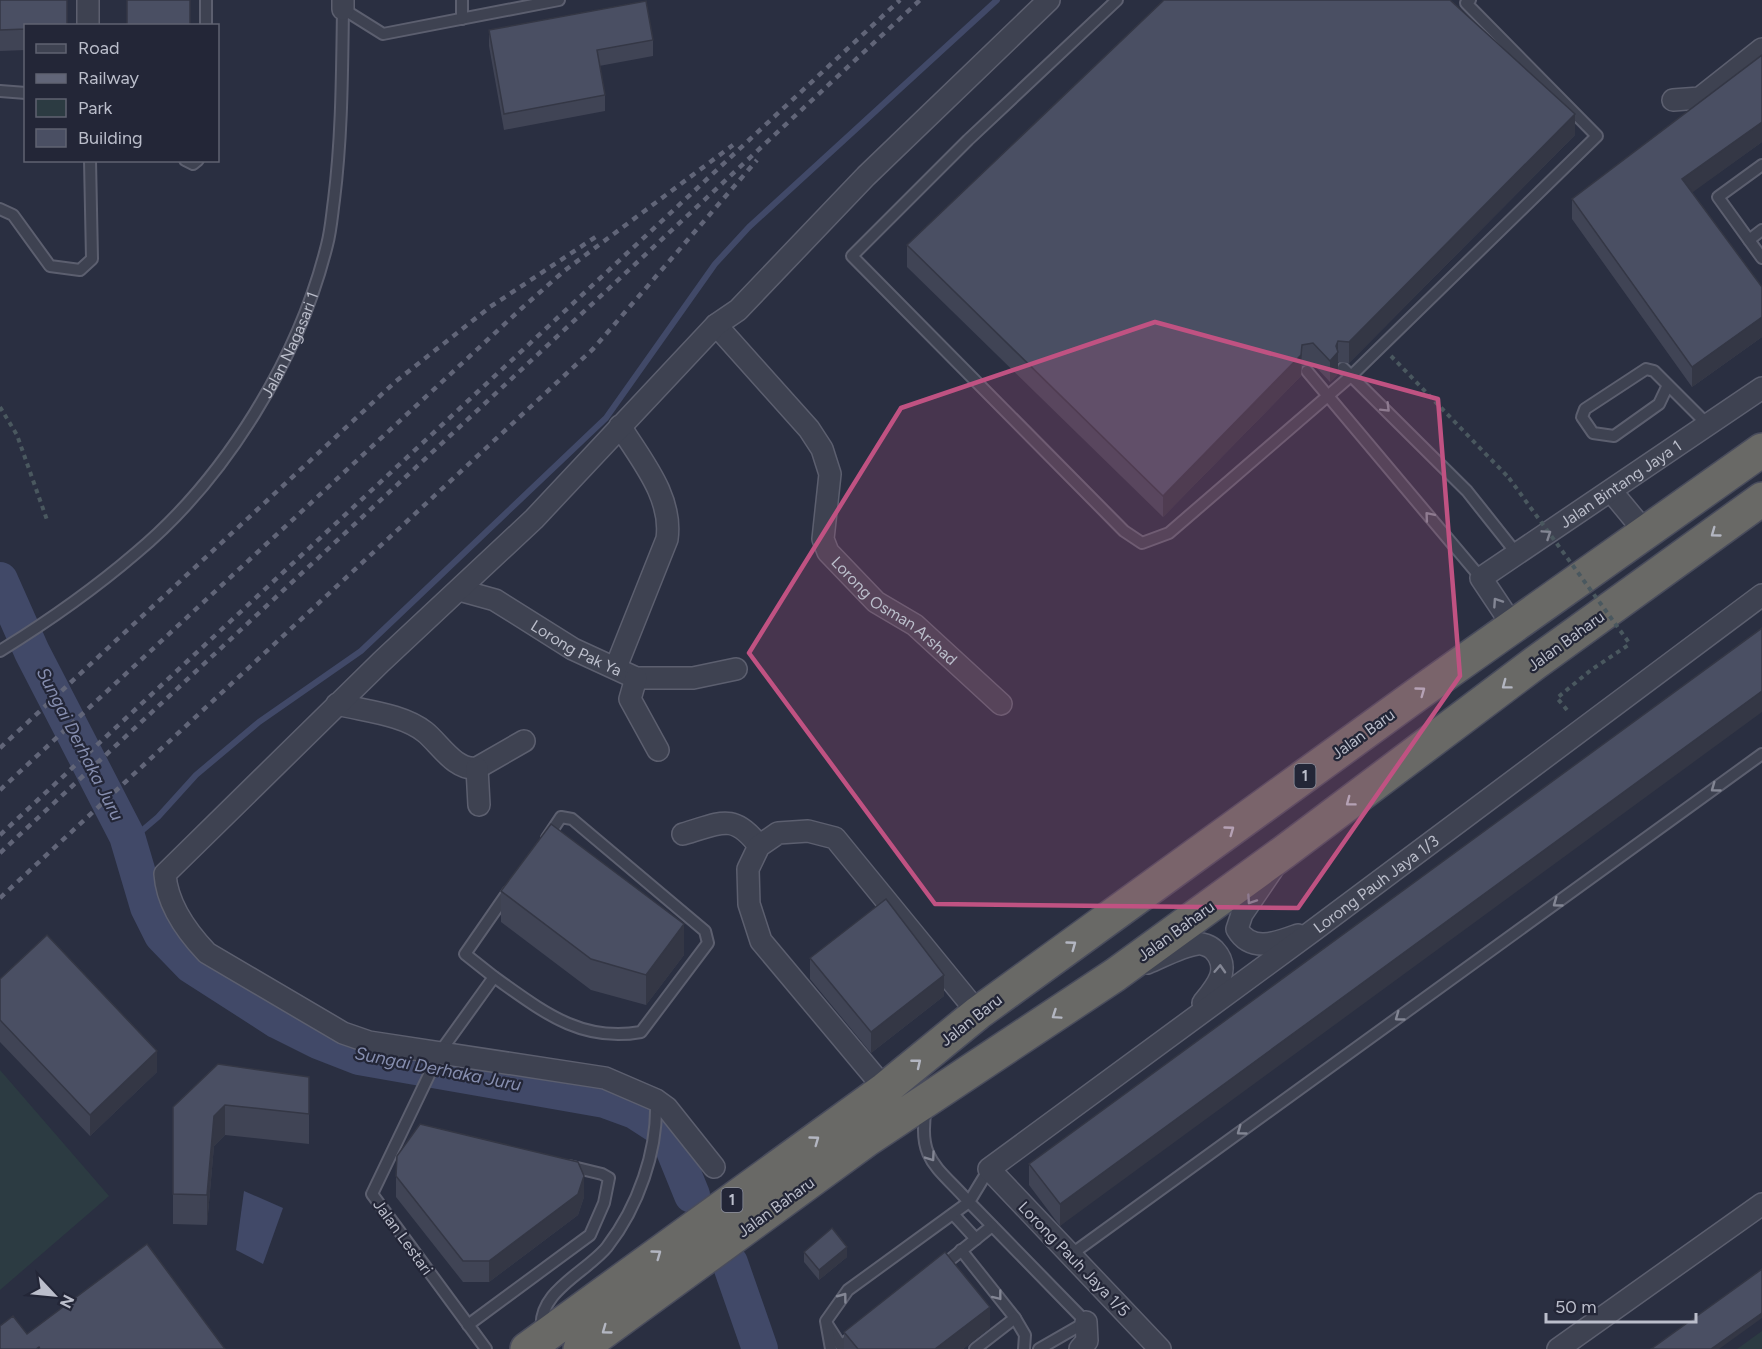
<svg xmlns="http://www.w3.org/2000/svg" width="1762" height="1349" viewBox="0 0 1762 1349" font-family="Figtree,sans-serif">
<rect width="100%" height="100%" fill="#2a2f41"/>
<!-- green -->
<path fill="#2c3b42" d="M0 1070 109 1196 0 1290Z
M1762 1331V1349H1737Z"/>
<!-- water -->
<path fill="#414968" d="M244 1191 283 1208 263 1264 236 1250Z"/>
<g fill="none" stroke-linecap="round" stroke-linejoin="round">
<!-- stream -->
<path stroke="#414968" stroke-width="6" d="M127 836 138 834 158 817 196 775 259 722 361 651 606 418 715 264 749 227 997 0"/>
<!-- river -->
<path stroke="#414968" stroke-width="36" d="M0 580 32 652 127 836 148 907 162 935 191 965 278 1021 318 1041 359 1057 605 1100 635 1111 666 1131 692 1195
M730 1263 760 1349"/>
<!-- service casing -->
<g stroke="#5c5f6f" stroke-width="14">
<g id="service">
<path d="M206 0V26"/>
<path d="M1117 0 968 140 852 256 1124 531 1142 543 1169 533 1352 375 1597 136 1466 3 1470 0"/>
<path d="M343 9 383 34 559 0"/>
<path d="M462 19V0"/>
<path d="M0 91 26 93"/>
<path d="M185 160 193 164 198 160"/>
<path d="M1762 165 1718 197 1762 258"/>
<path d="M0 209 13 215 50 266 80 270 92 259 90 160"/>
<path d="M1749 240 1762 230"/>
<path d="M1343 368 1467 491 1517 554"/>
<path d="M1307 371 1481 578"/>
<path d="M1668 385 1659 404 1614 436 1593 433 1582 417 1585 409 1646 369 1654 371 1708 425"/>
<path id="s1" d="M0 651C47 622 94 589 136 553 226 478 299 358 327 245 331 230 332 214 334 200 342 136 342 73 343 9"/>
<path d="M494 977C541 1010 580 1043 641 1032L708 943 705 931 572 819 561 817 547 838"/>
<path d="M989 1169 969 1202 1086 1322 1039 1349"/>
<path d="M953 1214 976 1239"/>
<path d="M961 1250 1015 1318 1025 1335 1024 1349"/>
<path d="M1069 1256 1762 754"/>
<path d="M941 1267 992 1226"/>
<path d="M827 1324 841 1346 853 1336"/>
<path d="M468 1325 590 1235 604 1203 609 1178 602 1174 569 1166"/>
<path d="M542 1331C536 1292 587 1272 607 1247 638 1207 658 1151 656 1100"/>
<path d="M486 1349 372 1194 440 1052 494 977 465 954 508 892"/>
<path d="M831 1349 826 1321 848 1290 969 1202C937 1166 917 1160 926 1108"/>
<path d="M975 1349 1015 1318"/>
</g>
</g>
<!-- minor casing -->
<g stroke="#5c5f6f" stroke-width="24">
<g id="minor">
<path d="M343 0V9"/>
<path d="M88 26V0"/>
<path d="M1673 100 1700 98 1762 49"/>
<path id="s2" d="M716 325 809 429 822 449 830 474 823 539 828 552 876 602 915 625 1001 704"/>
<path d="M1611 491 1645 532"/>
<path id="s3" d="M459 590 495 600 573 649 636 678H693L736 669"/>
<path id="s4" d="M1513 626 1481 578 1762 388"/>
<path d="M616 667 667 539C673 497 641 460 620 426"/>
<path d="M636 678 630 699 658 750"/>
<path d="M337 704C364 711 403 714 425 732 440 744 455 771 477 768L524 741"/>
<path d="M477 768 479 805"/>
<path d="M683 834C719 824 733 811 759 846"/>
<path d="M1272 870 1242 914 1237 929C1251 953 1276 943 1298 935"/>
<path d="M1147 963C1162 957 1181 946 1197 944 1202 943 1210 946 1214 950 1232 969 1216 987 1203 1003"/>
<path d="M885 1089 761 941 749 904 748 869 759 846 778 833 808 831 835 838 978 1013"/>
<path d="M714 1167 667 1108 656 1100 605 1078 369 1042 343 1033 207 953C187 932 167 904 165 874L381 662 534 519 716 325 738 310 866 176 1049 0"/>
<path d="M1080 1349 1087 1341 1086 1322"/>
<path id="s5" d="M1160 1349 989 1169 1314 930 1762 595"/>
<path d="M1558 1349 1762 1204"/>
</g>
</g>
<!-- trunk casing -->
<g stroke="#494c5c" stroke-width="36">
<path id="trunk" d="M527 1349 885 1089 978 1013 1426 688 1762 450
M580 1349 868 1139 1115 975 1284 852 1535 663 1762 499"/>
</g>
<!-- path -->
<path stroke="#4a585f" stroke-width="4" stroke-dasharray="4.5 4.5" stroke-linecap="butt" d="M1391 356 1509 478
M0 407 17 435 47 520
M1567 710 1557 698 1591 670 1630 644"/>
<!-- service -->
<use href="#service" stroke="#3e4251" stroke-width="10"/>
<!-- minor -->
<use href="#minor" stroke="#3e4251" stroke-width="21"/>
<!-- trunk -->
<use href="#trunk" stroke="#696966" stroke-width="33"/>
<!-- rail -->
<path stroke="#616578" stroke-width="4.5" stroke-dasharray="6 6" stroke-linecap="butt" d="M0 748 395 382 490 307 600 234
M0 790 522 308 564 271 733 145
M0 835 900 0
M0 853 920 0
M0 898 593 349 757 160"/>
<!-- path-bridge -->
<path stroke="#4a585f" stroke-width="4" stroke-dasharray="4.5 4.5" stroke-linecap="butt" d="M1509 478 1630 644"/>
</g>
<!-- wall -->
<path fill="#404455" d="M0 0 26 26V50L0 51Z
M489 30 653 40V56L599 66 605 95V111L504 130 489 46Z
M1762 55V142L1692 192 1762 287V337L1692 387 1572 219V199Z
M1575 135 1349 363 1338 362V374L1330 382 1313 364 1302 366 1301 376 1163 517 907 267V245Z
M1762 628 1060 1226 1029 1185V1164Z
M501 891 684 955 646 1005 591 990 501 922Z
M810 958 944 996 871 1053 810 979Z
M0 979 157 1072 90 1136 0 1042Z
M309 1077V1144L225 1135 214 1146 207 1225 173 1224V1107Z
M396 1176 584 1197 578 1215 489 1282H463L396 1197Z
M804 1252 847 1257 819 1280 804 1262Z
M990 1328 963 1349H844V1332Z"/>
<!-- shaded-wall -->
<path fill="#343745" d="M1575 114V135L1349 363V342Z
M1762 122V142L1682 200V179Z
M1762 317V337L1692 387V367Z
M1338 341V374L1330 382V361Z
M1302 345 1301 376 1163 517V496Z
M1762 691V712L1060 1226V1204Z
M684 924V955L646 1005V975Z
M944 975V996L871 1053V1032Z
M157 1051V1072L90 1136V1115Z
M225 1105V1135L214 1146 207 1225V1195L214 1116Z
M584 1176V1197L578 1215 489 1282V1261Z
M847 1247V1257L819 1280V1270Z
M990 1307V1328L963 1349H935Z
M1762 1313V1318L1719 1349H1711Z"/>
<!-- building -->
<path fill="#4a4f63" stroke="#343745" stroke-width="1.5" d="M0 0H67V26H26V29L0 30Z
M127 0H190V26H127Z
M1164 0H1450L1575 114 1349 342 1338 341 1336 346 1338 352 1330 361 1313 343 1302 345 1301 355 1163 496 907 245Z
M646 1 653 40 597 50 605 95 504 114 489 30Z
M1762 55V122L1682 179 1762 287V317L1692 367 1572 199Z
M1762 628V691L1060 1204 1029 1164Z
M551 824 684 924 646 975 591 959 501 891Z
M886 899 944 975 871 1032 810 958Z
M47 935 157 1051 90 1115 0 1020V979Z
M218 1064 309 1077V1114L225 1105 214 1116 207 1195 173 1194V1107Z
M420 1124 578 1162 584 1176 578 1194 489 1261H463L396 1176 397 1156Z
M832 1228 847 1247 819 1270 804 1252Z
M147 1244 225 1349H40L39 1347 36 1349H1L0 1348V1326L13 1316 27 1334Z
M945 1252 990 1307 935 1349H858L844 1332Z
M1762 1269V1313L1711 1349H1651Z"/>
<!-- one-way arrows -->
<defs><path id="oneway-chevron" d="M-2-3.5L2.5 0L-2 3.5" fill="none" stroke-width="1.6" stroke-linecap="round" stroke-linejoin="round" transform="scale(1.5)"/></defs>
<g stroke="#838694">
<use href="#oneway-chevron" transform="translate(1386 408) rotate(45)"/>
<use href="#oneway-chevron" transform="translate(1429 516) rotate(-130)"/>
<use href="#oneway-chevron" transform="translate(1547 534) rotate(-34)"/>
<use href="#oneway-chevron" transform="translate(1497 602) rotate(-124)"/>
<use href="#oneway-chevron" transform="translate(1715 788) rotate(144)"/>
<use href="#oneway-chevron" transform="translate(1251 900) rotate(124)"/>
<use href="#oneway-chevron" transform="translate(1557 903) rotate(144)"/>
<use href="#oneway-chevron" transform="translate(1220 969) rotate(-87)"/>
<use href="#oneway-chevron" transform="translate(1399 1017) rotate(144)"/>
<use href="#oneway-chevron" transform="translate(1241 1131) rotate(144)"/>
<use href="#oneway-chevron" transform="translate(931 1157) rotate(55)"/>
<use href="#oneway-chevron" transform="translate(998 1296) rotate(52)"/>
<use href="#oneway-chevron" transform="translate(843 1297) rotate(-53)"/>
</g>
<g stroke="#b3b6c1">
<use href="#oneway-chevron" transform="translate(1715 533) rotate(144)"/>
<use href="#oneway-chevron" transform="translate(1506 685) rotate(143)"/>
<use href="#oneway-chevron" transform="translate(1421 691) rotate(-36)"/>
<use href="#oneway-chevron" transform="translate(1350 802) rotate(143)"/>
<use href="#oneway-chevron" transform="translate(1230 830) rotate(-36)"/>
<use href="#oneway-chevron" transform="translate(1072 945) rotate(-36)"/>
<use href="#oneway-chevron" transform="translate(1056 1015) rotate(146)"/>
<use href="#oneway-chevron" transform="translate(917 1063) rotate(-39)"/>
<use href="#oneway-chevron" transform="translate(815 1140) rotate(-36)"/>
<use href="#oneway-chevron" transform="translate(657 1254) rotate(-36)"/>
<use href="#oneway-chevron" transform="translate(606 1330) rotate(144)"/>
</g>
<!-- marked area -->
<path fill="#c05282" fill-opacity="0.2" stroke="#c05282" stroke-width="4.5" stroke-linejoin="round" d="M1155 322 1438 399 1460 676 1298 908 935 904 749 653 901 408Z"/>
<g text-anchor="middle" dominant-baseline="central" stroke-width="4.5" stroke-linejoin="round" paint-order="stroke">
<!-- shield labels -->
<g fill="#232637" stroke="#8d909f" stroke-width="1.5">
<rect x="1294.5" y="764" width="21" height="24" rx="4.5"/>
<rect x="721.5" y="1188" width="21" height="24" rx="4.5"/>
</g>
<g font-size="15" font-weight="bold" fill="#bbbecb">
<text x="1305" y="776">1</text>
<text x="732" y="1200">1</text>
</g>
<!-- street labels -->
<g font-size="16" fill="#bbbecb" stroke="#232637">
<text stroke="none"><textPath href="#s1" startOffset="429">Jalan Nagasari 1</textPath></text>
<text stroke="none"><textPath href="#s4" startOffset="226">Jalan Bintang Jaya 1</textPath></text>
<text stroke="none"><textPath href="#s2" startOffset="358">Lorong Osman Arshad</textPath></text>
<text transform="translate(1566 641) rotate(-36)">Jalan Baharu</text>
<text stroke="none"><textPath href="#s3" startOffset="132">Lorong Pak Ya</textPath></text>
<text transform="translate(1363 734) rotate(-36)">Jalan Baru</text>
<text stroke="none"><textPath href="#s5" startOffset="729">Lorong Pauh Jaya 1/3</textPath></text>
<text transform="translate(1176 931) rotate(-36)">Jalan Baharu</text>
<text transform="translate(971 1020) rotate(-38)">Jalan Baru</text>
<text transform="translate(776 1207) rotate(-36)">Jalan Baharu</text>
<text transform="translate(403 1237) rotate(54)">Jalan Lestari</text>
<text transform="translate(1074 1259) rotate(46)">Lorong Pauh Jaya 1/5</text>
</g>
<!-- water labels -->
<g font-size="18" font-style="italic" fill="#868eaf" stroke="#232637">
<text transform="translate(80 744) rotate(63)">Sungai Derhaka Juru</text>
<text transform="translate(438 1069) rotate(11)">Sungai Derhaka Juru</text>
</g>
</g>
<!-- legend -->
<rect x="24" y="24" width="195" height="138" fill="#232637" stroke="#606372" stroke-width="1.5"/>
<rect x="36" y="44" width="30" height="9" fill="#3e4251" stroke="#606372" stroke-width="1.5"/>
<text x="78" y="54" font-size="18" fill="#bbbecb">Road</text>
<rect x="36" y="74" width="30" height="9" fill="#616578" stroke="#606372" stroke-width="1.5"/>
<text x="78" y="84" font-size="18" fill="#bbbecb">Railway</text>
<rect x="36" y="99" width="30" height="18" fill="#2c3b42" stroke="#606372" stroke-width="1.5"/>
<text x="78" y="114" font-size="18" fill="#bbbecb">Park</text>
<rect x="36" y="129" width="30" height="18" fill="#4a4f63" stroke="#606372" stroke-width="1.5"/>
<text x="78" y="144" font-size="18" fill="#bbbecb">Building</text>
<!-- north arrow -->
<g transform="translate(54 1295) rotate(116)" stroke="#232637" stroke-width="4.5" paint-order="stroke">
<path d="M0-4.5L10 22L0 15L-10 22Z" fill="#bbbecb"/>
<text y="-9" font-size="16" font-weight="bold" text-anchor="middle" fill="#bbbecb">N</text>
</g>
<!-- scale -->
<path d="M1546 1313v9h150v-9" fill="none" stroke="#bbbecb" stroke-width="3"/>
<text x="1555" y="1313" font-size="18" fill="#bbbecb" stroke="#232637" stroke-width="4.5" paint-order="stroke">50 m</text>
</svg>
